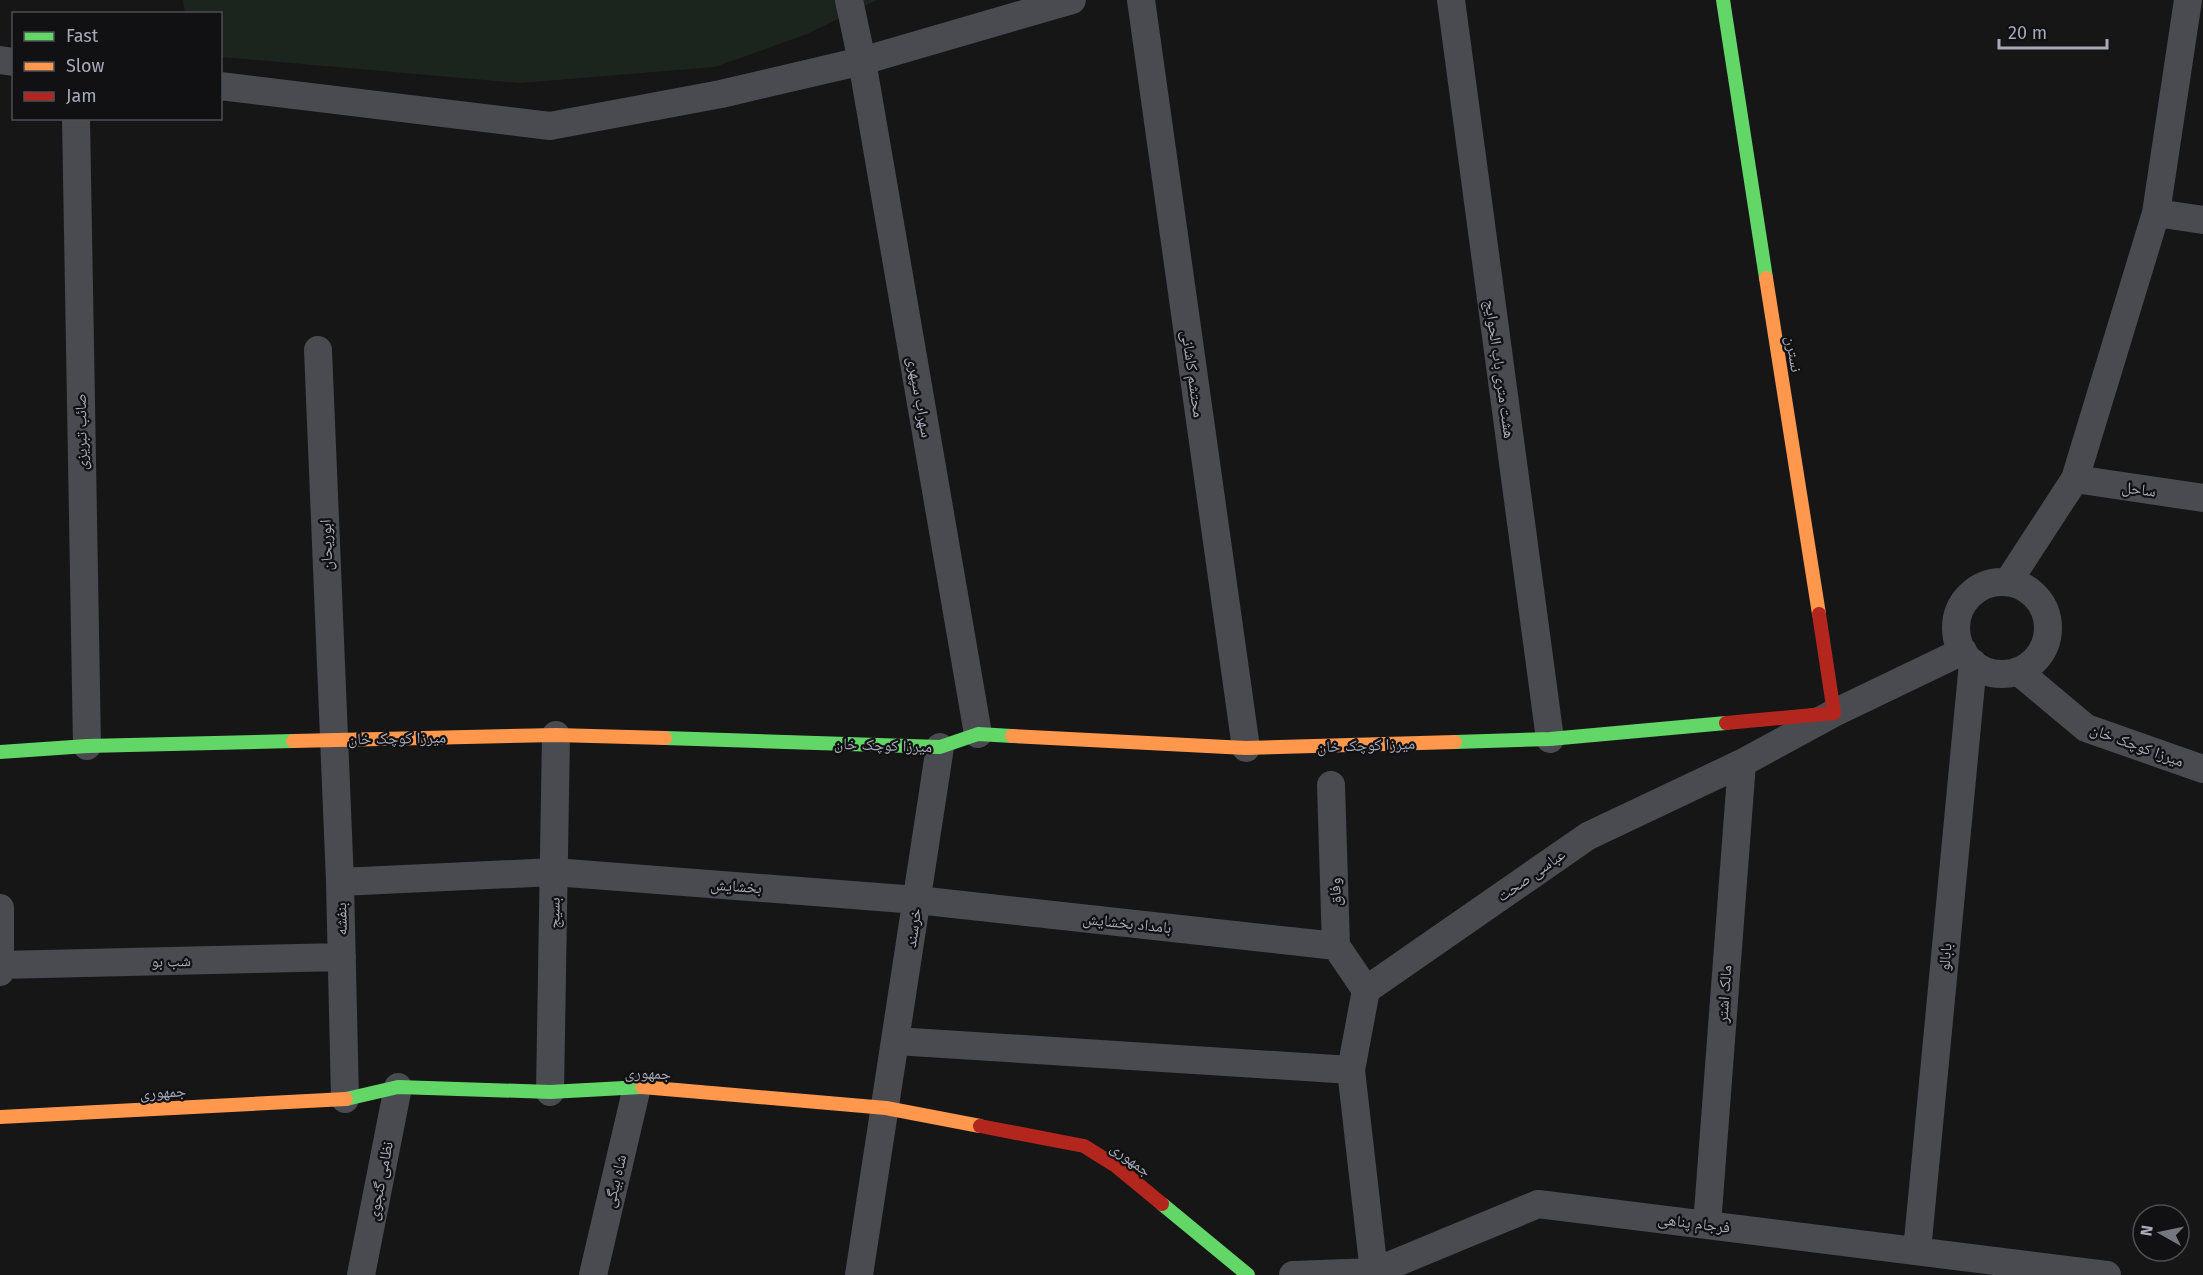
<svg xmlns="http://www.w3.org/2000/svg" width="2203" height="1275" viewBox="0 0 2203 1275" font-family="'Fira Sans','Noto Naskh Arabic',sans-serif">
<rect width="100%" height="100%" fill="#161617"/>
<!-- green -->
<path fill="#1c241e" d="M183 0H877L807 34 715 67 520 83 221 57 220 14 185 13Z"/>
<g fill="none" stroke-linecap="round" stroke-linejoin="round">
<!-- street -->
<path stroke="#4a4b50" stroke-width="28" d="M849 0 862 61 978 734
M1141 0 1246 748
M1451 0 1550 739
M0 60 14 62
M220 86 550 126 721 94 862 61 1072 0
M76 118 87 746
M2156 213 2203 220
M318 350 340 882 345 1099
M2075 479 2203 498
M2008 582 2075 479 2156 213 2188 0
M1956 628a46 46 0 1 1 92 0a46 46 0 1 1-92 0Z
M2018 671 2086 728 2203 769
M1331 785 1336 946 1366 990
M340 882 554 872 917 900 1336 946
M0 908V972
M0 965 342 957
M896 1041 1351 1070
M550 1092 556 735
M1707 1225 1742 763
M1917 1251 1973 663
M1374 1272 1351 1070 1366 990 1588 836 1742 763 1834 713 1963 651
M361 1275 398 1087
M593 1275 637 1087
M859 1275 940 747
M1293 1275 1374 1272 1538 1204 2107 1275"/>
<!-- fast -->
<path stroke="#63d668" stroke-width="14" d="M1723 0 1766 278
M665 738 940 747 978 734 1012 736
M1455 742 1550 739 1726 723
M0 752 87 746 293 741
M346 1099 398 1087 550 1092 642 1087
M1162 1204 1248 1275"/>
<!-- slow -->
<path stroke="#ff974d" stroke-width="14" d="M1766 278 1819 614
M1012 736 1246 748 1455 742
M293 741 556 735 665 738
M642 1087 886 1108 980 1126
M0 1117 346 1099"/>
<!-- jam -->
<path stroke="#b3261e" stroke-width="14" d="M1726 723 1834 713 1819 614
M980 1126 1084 1146 1116 1166 1162 1204"/>
</g>
<g text-anchor="middle" dominant-baseline="central" stroke-width="4.5" stroke-linejoin="round" paint-order="stroke">
<!-- street labels -->
<g font-size="16" fill="#a6aab9" stroke="#111013">
<text transform="translate(1794 354) rotate(81)">نسترن</text>
<text transform="translate(1500 369) rotate(82)">هشت متری باب الحوایج</text>
<text transform="translate(1193 374) rotate(82)">محتشم کاشانی</text>
<text transform="translate(920 397) rotate(80)">سهراب سپهری</text>
<text transform="translate(81 432) rotate(-91)">صائب تبریزی</text>
<text transform="translate(2139 489) rotate(8)">ساحل</text>
<text transform="translate(326 545) rotate(-92)">ابوریحان</text>
<text transform="translate(397 738) rotate(-1)">میرزا کوچک خان</text>
<text transform="translate(883 745) rotate(2)">میرزا کوچک خان</text>
<text transform="translate(1366 745) rotate(-2)">میرزا کوچک خان</text>
<text transform="translate(2137 745) rotate(20)">میرزا کوچک خان</text>
<text transform="translate(1531 875) rotate(-35)">عباسی صحت</text>
<text transform="translate(736 886) rotate(4)">بخشایش</text>
<text transform="translate(1335 892) rotate(-92)">وفاق</text>
<text transform="translate(554 913) rotate(-89)">بسیج</text>
<text transform="translate(341 919) rotate(-91)">بنفشه</text>
<text transform="translate(1127 923) rotate(6)">بامداد بخشایش</text>
<text transform="translate(913 928) rotate(-82)">خرسند</text>
<text transform="translate(1945 957) rotate(-85)">بابالو</text>
<text transform="translate(171 961) rotate(-1)">شب بو</text>
<text transform="translate(1724 994) rotate(-86)">مالک اشتر</text>
<text transform="translate(648 1073) rotate(2)">جمهوری</text>
<text transform="translate(163 1092) rotate(-3)">جمهوری</text>
<text transform="translate(1131 1159) rotate(37)">جمهوری</text>
<text transform="translate(380 1181) rotate(-79)">نظامی گنجوی</text>
<text transform="translate(615 1181) rotate(-77)">شاه بیگی</text>
<text transform="translate(1694 1223) rotate(7)">فرجام پناهی</text>
</g>
</g>
<!-- legend -->
<rect x="12" y="12" width="210" height="108" fill="#111013" stroke="#4d4e55" stroke-width="1.5"/>
<rect x="24" y="32" width="30" height="9" fill="#63d668" stroke="#4d4e55" stroke-width="1.5"/>
<text x="66" y="42" font-size="18" fill="#a6aab9">Fast</text>
<rect x="24" y="62" width="30" height="9" fill="#ff974d" stroke="#4d4e55" stroke-width="1.5"/>
<text x="66" y="72" font-size="18" fill="#a6aab9">Slow</text>
<rect x="24" y="92" width="30" height="9" fill="#b3261e" stroke="#4d4e55" stroke-width="1.5"/>
<text x="66" y="102" font-size="18" fill="#a6aab9">Jam</text>
<!-- north arrow -->
<g transform="translate(2161 1233) rotate(279)"><circle r="28" fill="#111013" stroke="#4d4e55" stroke-width="1.5"/>
<path d="M0-4.5L10 22L0 15L-10 22Z" fill="#747680"/>
<text y="-9" font-size="16" font-weight="bold" text-anchor="middle" fill="#a6aab9">N</text>
</g>
<!-- scale -->
<path d="M1999 39v9h108v-9" fill="none" stroke="#a6aab9" stroke-width="3"/>
<text x="2008" y="39" font-size="18" fill="#a6aab9" stroke="#111013" stroke-width="4.5" paint-order="stroke">20 m</text>
</svg>
